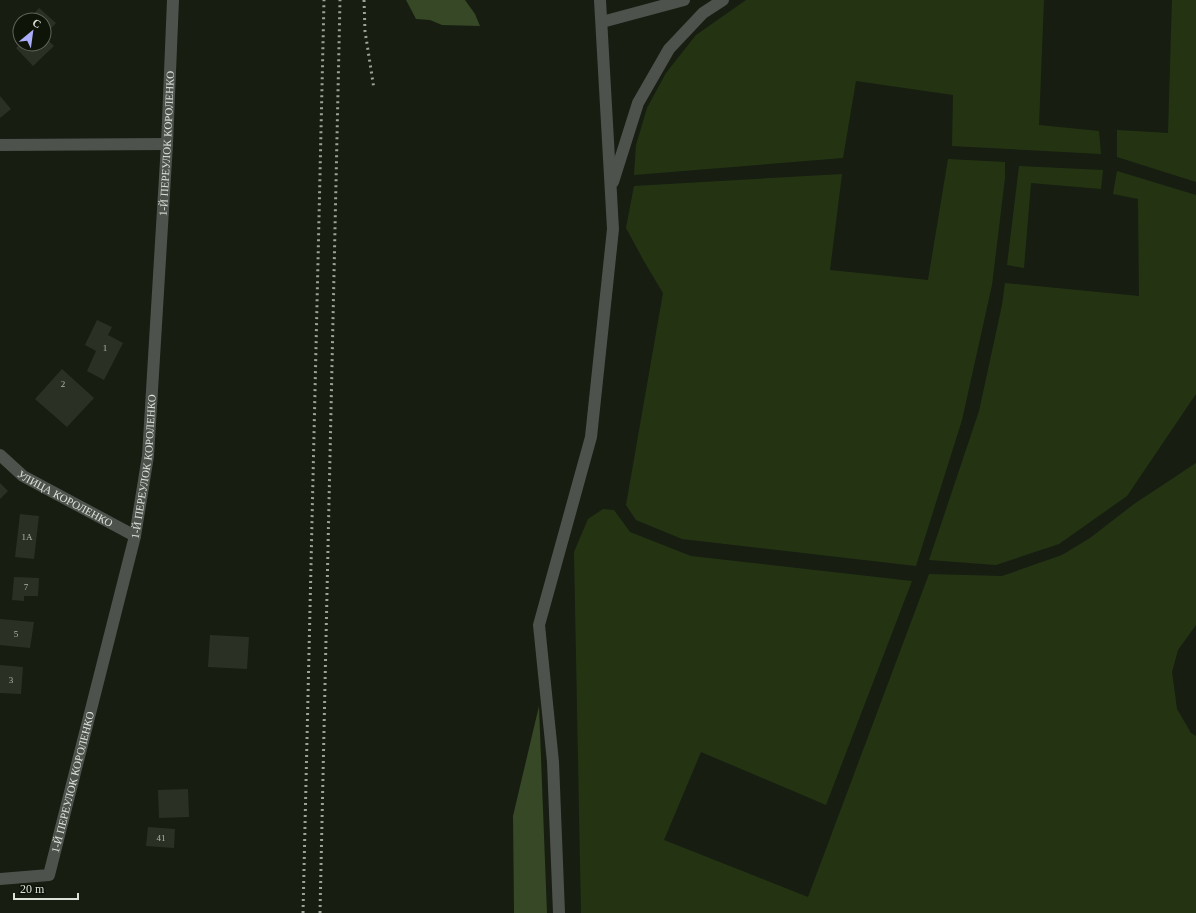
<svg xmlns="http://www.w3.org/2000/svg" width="1196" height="913" viewBox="0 0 1196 913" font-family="'Times New Roman',serif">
<rect width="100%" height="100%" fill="#171d11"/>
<!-- green -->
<path fill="#243413" d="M746 0H1044L1039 125 1099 131 1101 154 952 146 953 95 856 81 843 158 634 175 636 145 647 108 666 73 696 35Z
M1172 0H1196V182L1117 157V130L1168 133Z
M948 159 1005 162V178L992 285 962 420 916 566 682 539 636 520 626 505 663 293 645 263 626 228 634 186 842 174 830 270 928 280Z
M1019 166 1103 170 1101 189 1031 183 1024 268 1007 265Z
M1117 171 1196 195V394L1127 496 1059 544 996 565 929 560 979 411 1002 305 1005 283 1139 296 1138 199 1113 194Z
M1196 463V625L1178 650 1172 672 1177 709 1191 733 1196 736V913H581L574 552 588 519 603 509 614 510 630 532 691 556 912 581 826 805 701 752 664 840 808 897 929 574 1002 576 1062 555 1090 538 1134 504Z"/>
<!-- forest -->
<path fill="#364825" d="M406 0H465L475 14 480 26 442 25 430 20 416 19Z
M539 706 547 913H514L513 816Z"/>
<!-- building -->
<path fill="#2a3124" d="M39 8 56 23 47 33 44 30V20H33L31 17Z
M44 36 54 46 33 66 16 48 20 44H44Z
M0 96 11 109 0 118Z
M97 320 112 327 108 335 123 343 104 380 87 371 96 351 85 345Z
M62 369 94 398 67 427 35 399Z
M0 483 8 491 0 499Z
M20 514 39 516 34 559 15 557Z
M14 577 39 578 38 596H24V601L12 600Z
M0 619 34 622 30 648 0 645Z
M210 635 249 637 247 669 208 667Z
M0 665 23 667 21 694 0 693Z
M188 789 189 817 159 818 158 790Z
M148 827 175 829 174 848 146 846Z"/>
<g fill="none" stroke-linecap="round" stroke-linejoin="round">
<!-- minor -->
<g stroke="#4e524c" stroke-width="12">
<path d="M602 22 684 0"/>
<path d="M0 145 167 144"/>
<path d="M613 182 638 103 669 49 703 13 723 0"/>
<path id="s1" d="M0 455 23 476 135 536"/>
<path id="s2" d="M0 879 49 875 135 536 148 456 167 144 173 0"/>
<path d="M559 913 553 762 539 625 591 437 613 229 600 0"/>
</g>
<!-- rail -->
<path stroke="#9da299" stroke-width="3" stroke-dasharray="2 4" stroke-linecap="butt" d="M364 0 365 31 374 89
M303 913 324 0
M320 913 340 0"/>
</g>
<g text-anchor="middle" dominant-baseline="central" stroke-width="3" stroke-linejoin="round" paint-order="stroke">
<!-- number labels -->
<g font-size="9" fill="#b0b5ac">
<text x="105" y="348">1</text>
<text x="63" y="384">2</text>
<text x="27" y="537">1А</text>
<text x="26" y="587">7</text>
<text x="16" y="634">5</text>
<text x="11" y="680">3</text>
<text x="161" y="838">41</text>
</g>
<!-- street labels -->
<g font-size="11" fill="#dce1d9" stroke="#0e1408">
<text stroke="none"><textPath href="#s2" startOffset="793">1-Й ПЕРЕУЛОК КОРОЛЕНКО</textPath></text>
<text stroke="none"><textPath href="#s2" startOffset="469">1-Й ПЕРЕУЛОК КОРОЛЕНКО</textPath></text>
<text stroke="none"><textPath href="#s1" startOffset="79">УЛИЦА КОРОЛЕНКО</textPath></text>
<text stroke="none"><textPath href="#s2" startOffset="145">1-Й ПЕРЕУЛОК КОРОЛЕНКО</textPath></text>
</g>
</g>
<!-- north arrow -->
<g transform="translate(32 32) rotate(29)"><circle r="19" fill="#0e1408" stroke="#60665c"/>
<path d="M0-3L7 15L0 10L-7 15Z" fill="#abaffb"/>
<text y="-6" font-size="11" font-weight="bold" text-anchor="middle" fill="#dce1d9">С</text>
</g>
<!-- scale -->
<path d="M14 893v6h64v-6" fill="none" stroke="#dce1d9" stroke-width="2"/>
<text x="20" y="893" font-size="12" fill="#dce1d9" stroke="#0e1408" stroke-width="3" paint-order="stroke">20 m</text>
</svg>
